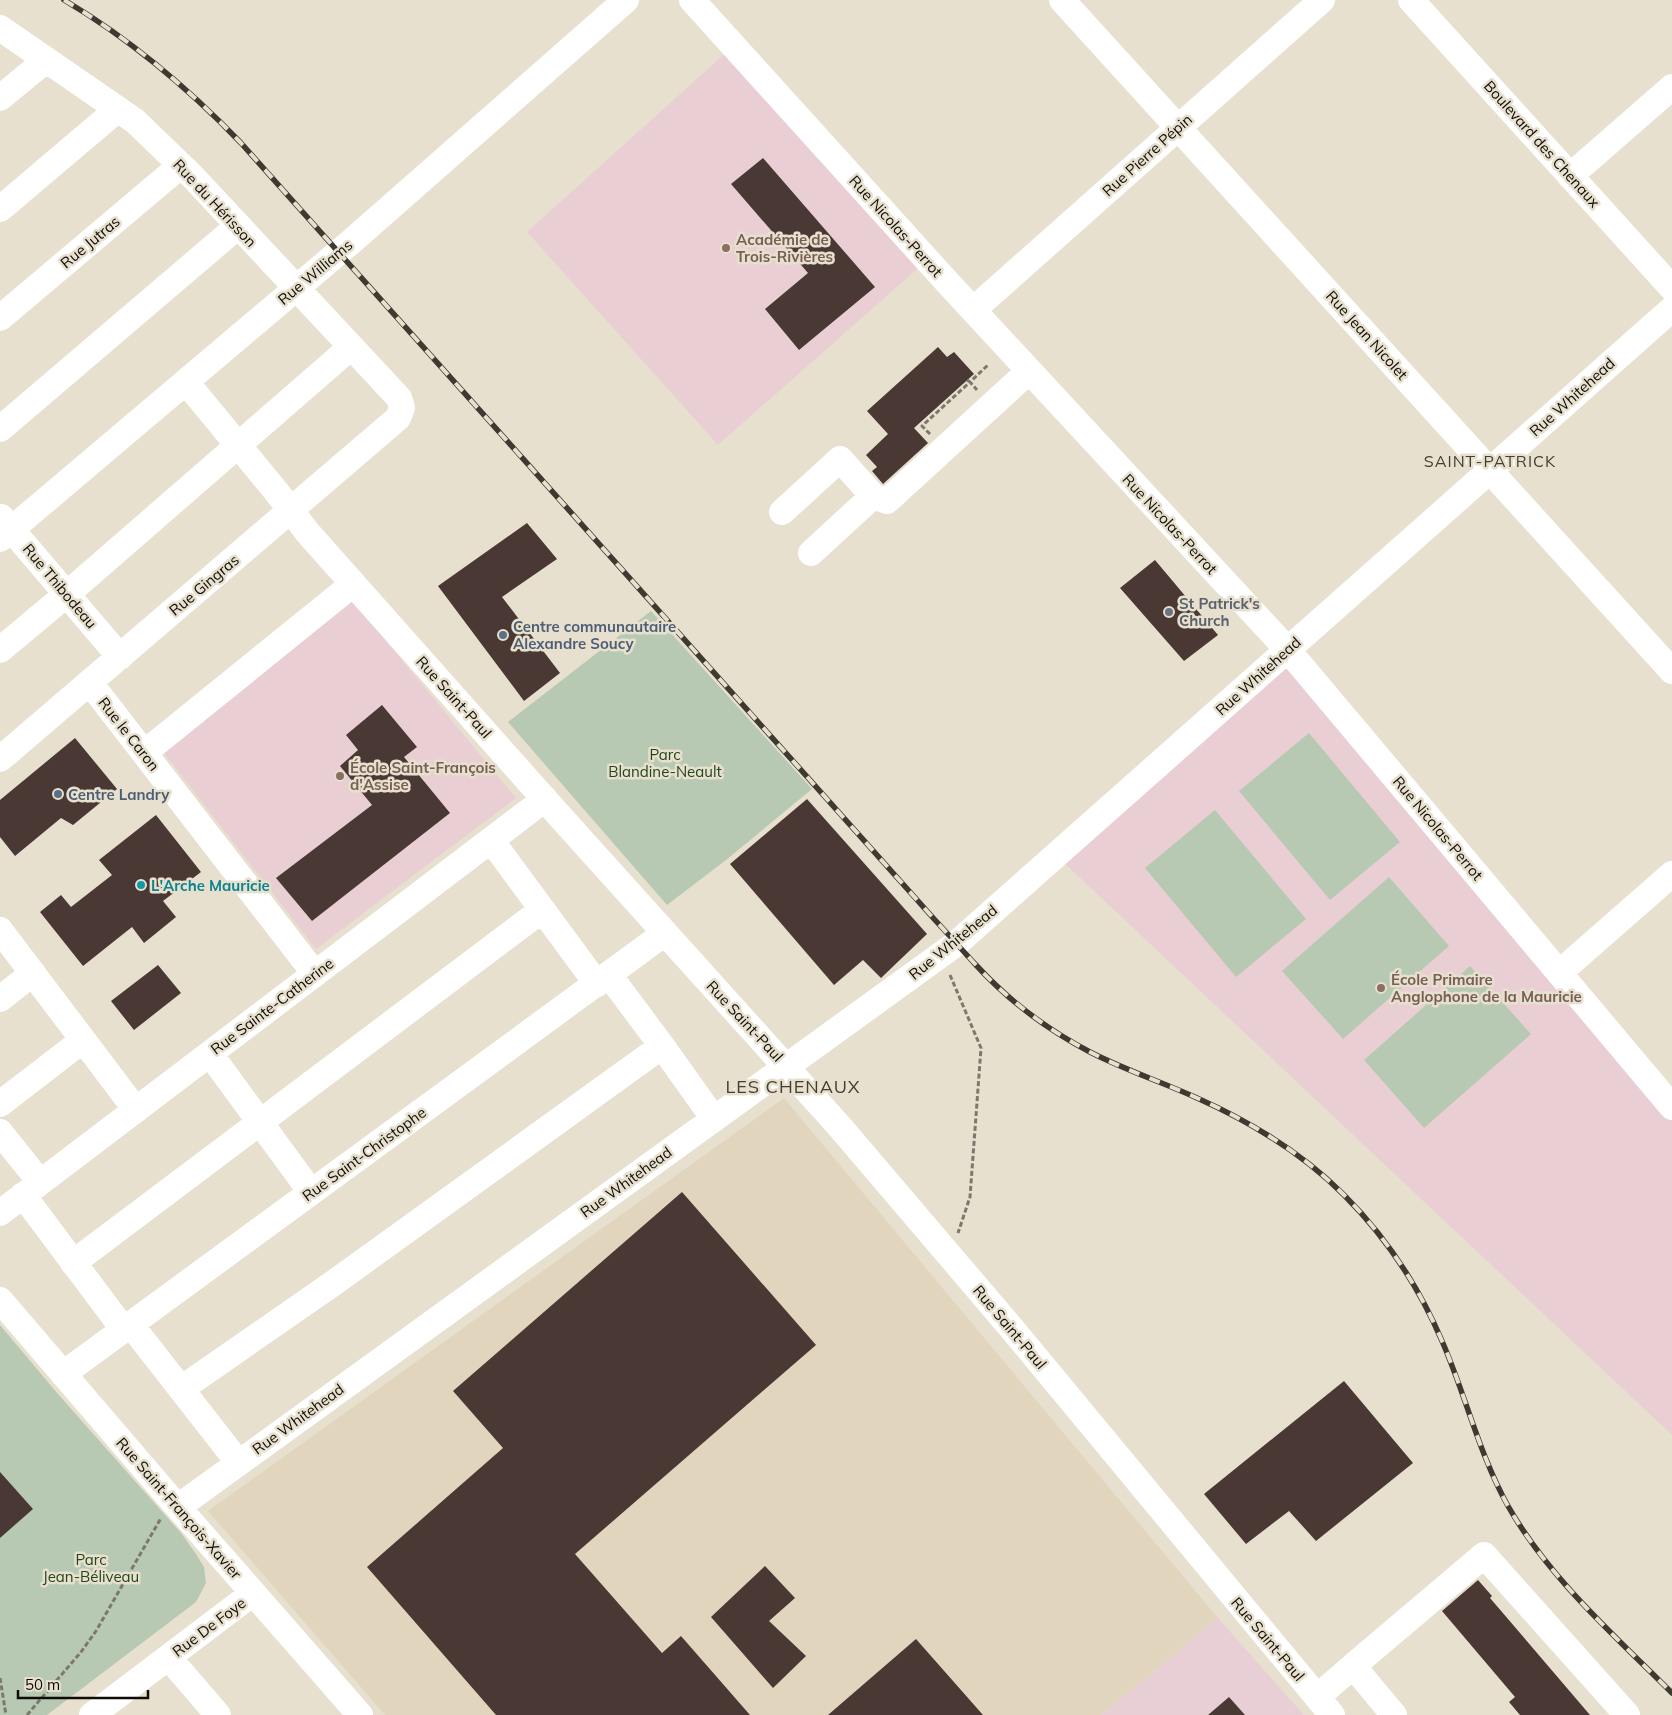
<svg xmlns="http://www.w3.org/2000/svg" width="1672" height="1715" viewBox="0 0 1672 1715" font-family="Mulish,sans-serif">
<rect width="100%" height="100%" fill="#e7e0ce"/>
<!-- commercial -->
<path fill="#e8cfd5" d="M1218 1618 1304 1715H1101Z"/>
<!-- built -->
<path fill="#e1d6bd" d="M784 1098 1218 1618 1101 1715H385L208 1511Z"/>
<!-- education -->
<path fill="#e9cfd4" d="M730 49 924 263 718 445 527 232Z
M353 601 516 798 316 949 164 753Z
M1290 663 1672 1115V1435L1062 861Z"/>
<!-- green -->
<path fill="#b7c9b2" d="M651 611 812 789 726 860 667 905 508 722Z
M1309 733 1400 842 1330 900 1239 791Z
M1215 810 1306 919 1236 977 1145 868Z
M1389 877 1449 946 1343 1039 1282 971Z
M1470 966 1531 1034 1424 1128 1364 1060Z
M0 1325 57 1393 181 1533 196 1554 204 1567 206 1583 196 1602 47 1715H0Z"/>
<!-- building -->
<path fill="#493833" d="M763 158 875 287 799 350 765 309 808 273 731 184Z
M938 347 947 357 954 352 974 374 914 428 928 443 883 484 872 471 877 467 866 455 888 434 867 411Z
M527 523 557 559 502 597 560 673 524 701 438 586Z
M1155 560 1218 635 1184 661 1120 588Z
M382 705 417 747 404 757 450 813 312 921 276 878 372 805 340 766 358 750 346 735Z
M75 738 117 789 73 825 61 818 15 856 0 837V800Z
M807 799 927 934 881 978 863 960 834 985 730 864Z
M156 815 201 872 163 901 176 917 144 943 132 927 83 966 40 912 61 895 71 907 112 875 99 860Z
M158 965 181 993 134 1030 111 1001Z
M682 1192 816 1345 575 1554 662 1653 681 1636 750 1715H496L367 1567 503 1448 453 1391Z
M1344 1381 1413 1463 1316 1541 1289 1511 1246 1544 1204 1494Z
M0 1472 33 1509 0 1538Z
M765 1566 795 1598 769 1621 806 1656 773 1688 711 1617Z
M1478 1580 1492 1596 1490 1598 1590 1715H1520L1509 1702 1515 1697 1442 1611Z
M916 1639 983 1715H828Z
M1229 1697 1245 1715H1208Z"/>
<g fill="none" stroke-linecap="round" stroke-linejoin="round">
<!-- path -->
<path stroke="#7d786d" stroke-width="3" stroke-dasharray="5 2.5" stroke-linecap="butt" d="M967 380 970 382 989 364
M930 434 922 426 970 382 977 390
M950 975 981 1048 970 1197 958 1233
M0 1678 6 1715
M27 1715 81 1652 96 1631 161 1518"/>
<!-- minor -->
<path stroke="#fff" stroke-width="26" d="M692 0 948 283 1287 649 1672 1107
M1062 0 1672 671
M1411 0 1672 288
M0 28 135 121 192 176 399 398 402 408 398 418 0 759
M0 98 46 60
M1570 176 1672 87
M0 209 118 109
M973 310 1322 0
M0 318 180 166
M186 382 275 490 308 533 556 812 840 1127 1013 1330 1332 1715
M0 429 238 226
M782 512 840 459 873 496 887 501 1029 371
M1 517 120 657
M0 539 352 241 626 0
M811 553 873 496
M0 650 67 594 351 347
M90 683 315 974
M144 753 353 584
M491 840 597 984
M0 930 136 1110
M1559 973 1672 874
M609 975 662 1046 714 1119
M0 999 33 973
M210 1054 311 1192
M0 1104 83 1040
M0 1132 40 1182
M23 1195 124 1330
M0 1213 545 799
M73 1263 542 910
M0 1300 162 1489 360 1715
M131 1325 238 1462
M63 1374 665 933
M181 1389 335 1282 662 1046
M178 1507 957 943 1672 309
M169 1658 218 1715
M1353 1666 1484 1555 1627 1715
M1317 1697 1353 1666 1394 1715
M92 1715 253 1593"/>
<!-- rail casing -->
<g stroke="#3e3a32" stroke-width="5.5">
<path id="rail" d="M64 0C130 39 188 88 241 143L935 920C949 935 962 950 976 965 1008 1000 1048 1030 1090 1052 1125 1070 1162 1082 1197 1098 1251 1122 1302 1153 1344 1195 1386 1237 1419 1287 1442 1341 1466 1396 1479 1454 1508 1506 1549 1578 1614 1635 1672 1693"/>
</g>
<!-- rail -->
<use href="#rail" stroke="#e7e0ce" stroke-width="4" stroke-dasharray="11" stroke-linecap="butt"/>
</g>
<!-- markers -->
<g fill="#8d6e63" stroke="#e7e0ce" stroke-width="2">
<circle cx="726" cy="248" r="5"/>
<circle cx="340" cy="776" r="5"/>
<circle cx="1381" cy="988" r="5"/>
</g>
<circle fill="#6b7280" stroke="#e7e0ce" stroke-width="2" cx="1169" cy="612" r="5"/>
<g fill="#5c6f8a" stroke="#e7e0ce" stroke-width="2">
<circle cx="503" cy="635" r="5"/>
<circle cx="58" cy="794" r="5"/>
</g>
<circle fill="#0f9aa8" stroke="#e7e0ce" stroke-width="2" cx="141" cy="885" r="5"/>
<g text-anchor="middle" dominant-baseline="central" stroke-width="5" stroke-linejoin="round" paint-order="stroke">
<!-- street labels -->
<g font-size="15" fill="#0f0c07" stroke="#e7e0ce">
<text transform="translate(1542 144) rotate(48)">Boulevard des Chenaux</text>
<text transform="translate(1147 155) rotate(-42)">Rue Pierre Pépin</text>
<text transform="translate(215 203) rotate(47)">Rue du Hérisson</text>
<text transform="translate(896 226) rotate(48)">Rue Nicolas-Perrot</text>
<text transform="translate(90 242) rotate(-40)">Rue Jutras</text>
<text transform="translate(315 272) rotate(-40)">Rue Williams</text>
<text transform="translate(1367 335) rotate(48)">Rue Jean Nicolet</text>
<text transform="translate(1572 397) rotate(-42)">Rue Whitehead</text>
<text transform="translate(1170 524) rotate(47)">Rue Nicolas-Perrot</text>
<text transform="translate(204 585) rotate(-40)">Rue Gingras</text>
<text transform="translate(60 586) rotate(50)">Rue Thibodeau</text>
<text transform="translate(1258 676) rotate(-42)">Rue Whitehead</text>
<text transform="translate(454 697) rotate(48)">Rue Saint-Paul</text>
<text transform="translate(129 734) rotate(52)">Rue le Caron</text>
<text transform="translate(1438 828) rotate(50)">Rue Nicolas-Perrot</text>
<text transform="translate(953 942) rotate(-39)">Rue Whitehead</text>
<text transform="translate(272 1006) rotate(-37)">Rue Sainte-Catherine</text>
<text transform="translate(745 1021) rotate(47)">Rue Saint-Paul</text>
<text transform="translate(364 1154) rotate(-36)">Rue Saint-Christophe</text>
<text transform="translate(626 1182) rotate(-36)">Rue Whitehead</text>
<text transform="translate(1010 1327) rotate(50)">Rue Saint-Paul</text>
<text transform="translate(298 1419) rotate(-36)">Rue Whitehead</text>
<text transform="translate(179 1508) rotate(49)">Rue Saint-François-Xavier</text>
<text transform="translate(209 1627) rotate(-37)">Rue De Foye</text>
<text transform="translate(1268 1639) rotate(50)">Rue Saint-Paul</text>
</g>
<!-- education labels -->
<g font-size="15" font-weight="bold" fill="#785e54" stroke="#e7e0ce" text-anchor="start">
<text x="736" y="239">Académie de<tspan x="736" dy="17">Trois-Rivières</tspan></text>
<text x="350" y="767">École Saint-François<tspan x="350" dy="17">d'Assise</tspan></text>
<text x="1391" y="979">École Primaire<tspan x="1391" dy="17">Anglophone de la Mauricie</tspan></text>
</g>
<!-- worship labels -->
<g font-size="15" font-weight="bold" fill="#5b616d" stroke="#e7e0ce" text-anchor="start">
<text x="1179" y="603">St Patrick's<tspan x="1179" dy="17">Church</tspan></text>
</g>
<!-- service labels -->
<g font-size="15" font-weight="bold" fill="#4e5e75" stroke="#e7e0ce" text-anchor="start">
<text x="513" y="626">Centre communautaire<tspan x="513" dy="17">Alexandre Soucy</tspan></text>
<text x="68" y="794">Centre Landry</text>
</g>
<!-- park labels -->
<g font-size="15" fill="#224519" stroke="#e7e0ce">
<text x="665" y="754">Parc<tspan x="665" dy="17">Blandine-Neault</tspan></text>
<text x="91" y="1559">Parc<tspan x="91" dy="17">Jean-Béliveau</tspan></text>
</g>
<!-- culture labels -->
<g font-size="15" font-weight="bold" fill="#0d838f" stroke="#e7e0ce" text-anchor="start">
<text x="151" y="885">L'Arche Mauricie</text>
</g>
<!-- neighbourhood labels -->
<g font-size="16" letter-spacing="1" fill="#443e2f" stroke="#e7e0ce">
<text x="1490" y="461">SAINT-PATRICK</text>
</g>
<!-- quarter labels -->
<g font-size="18" letter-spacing="1" fill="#443e2f" stroke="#e7e0ce">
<text x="793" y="1086">LES CHENAUX</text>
</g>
</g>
<!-- scale -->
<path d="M18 1690v8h130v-8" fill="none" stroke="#0f0c07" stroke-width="2.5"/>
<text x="25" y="1690" font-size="15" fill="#0f0c07" stroke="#e7e0ce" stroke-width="4" paint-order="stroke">50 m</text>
</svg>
